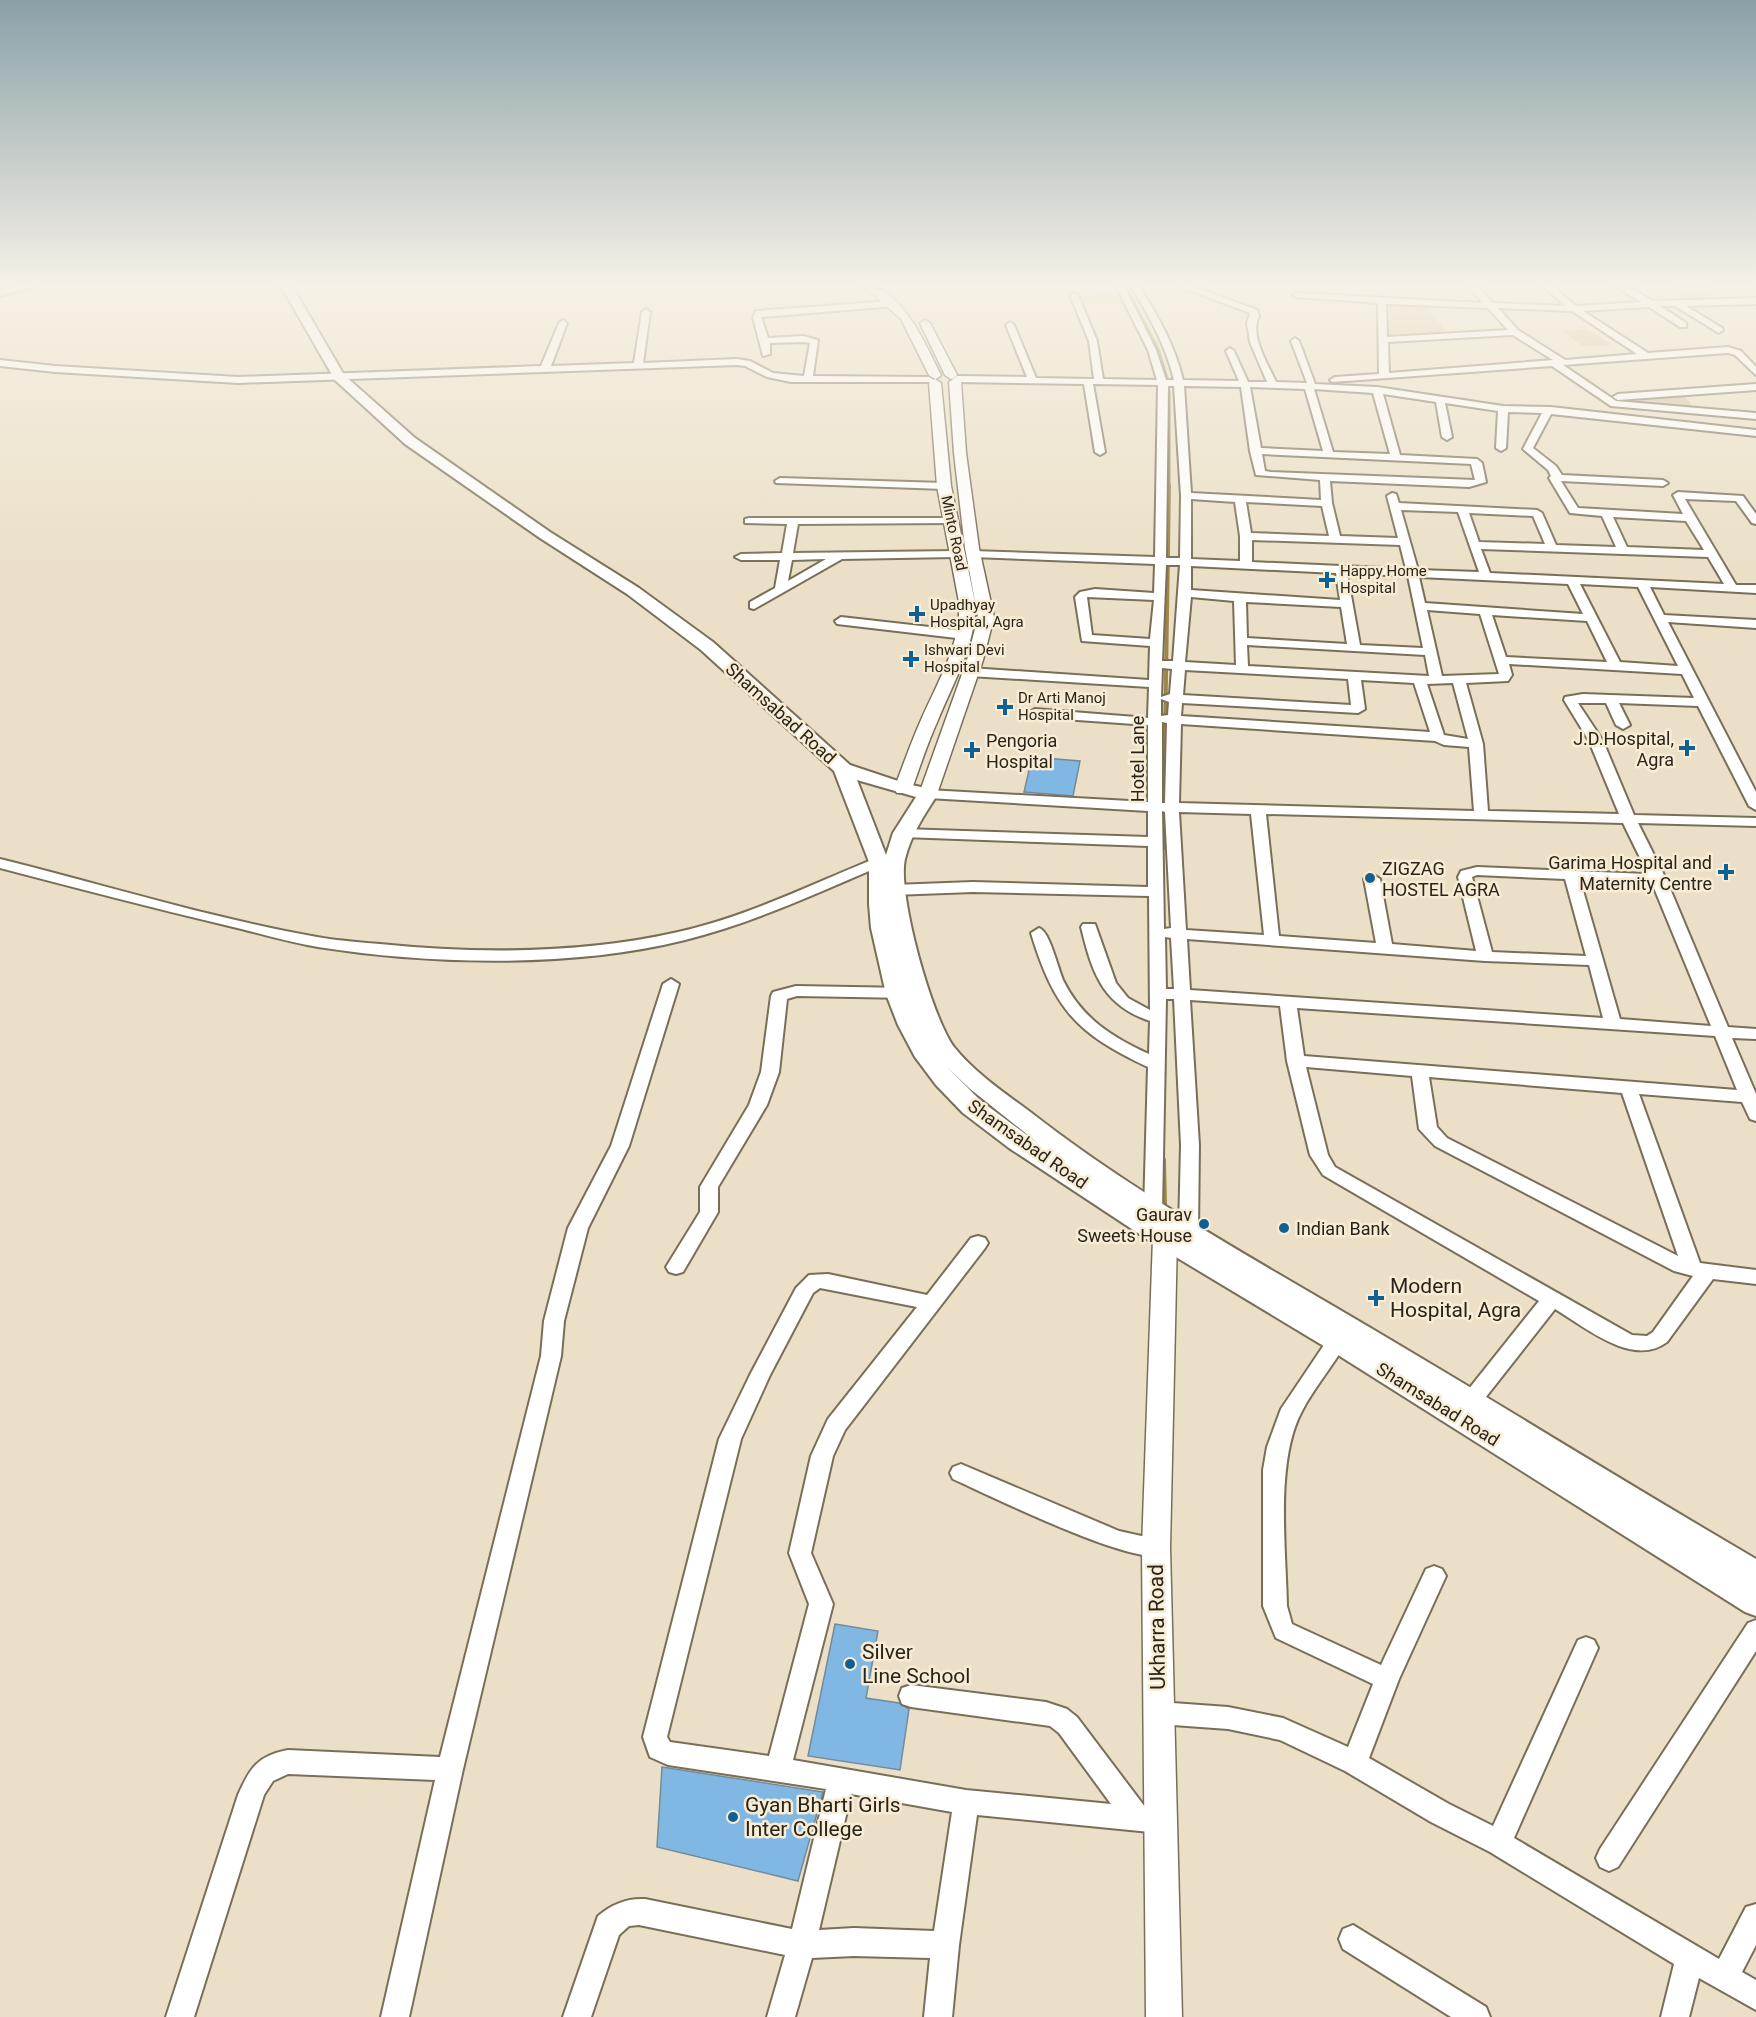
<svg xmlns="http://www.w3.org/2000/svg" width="1756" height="2017" viewBox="0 0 1756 2017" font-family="Roboto,sans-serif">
<rect width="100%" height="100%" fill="#ebe0c7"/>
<!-- green -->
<path fill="#d4c39c" d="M1671 286H1708L1718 294C1702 300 1682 301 1667 291L1673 289Z
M1118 294 1122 303H1080L1077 295Z
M1387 305 1426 307 1447 332 1395 338 1387 336Z
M1587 329 1612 345 1583 346 1562 331Z
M1684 395 1694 408 1632 403 1629 399Z"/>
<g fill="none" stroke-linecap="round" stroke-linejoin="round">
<!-- stream-far3 -->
<path stroke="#9e8548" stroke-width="3" d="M1125 286 1158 349 1168 381
M1169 391V486"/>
<!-- stream-far2 -->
<path stroke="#9e8548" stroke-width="4" d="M1165 741 1169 485"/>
<!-- stream-far1 -->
<path stroke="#9e8548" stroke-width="4.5" d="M1163 848 1165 740"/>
<!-- stream -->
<path stroke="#9e8548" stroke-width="6" d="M1163 1160 1164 1204"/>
</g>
<!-- building -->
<path fill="#81b7e3" stroke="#758a9a" stroke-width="1.5" d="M1032 757 1080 761 1073 796 1024 792Z
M835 1624 878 1631 866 1698 899 1703 909 1709 900 1770 808 1756Z
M662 1767 823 1792 798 1881 657 1847Z"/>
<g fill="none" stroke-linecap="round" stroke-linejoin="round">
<!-- minor casing -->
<g stroke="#796f59" stroke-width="4">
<path id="minor" d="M1116 286H1124L1156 350 1166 380H1174C1166 346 1149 316 1131 286H1139C1158 316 1175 346 1183 380L1239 381 1226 351 1230 348 1234 351 1248 382H1267L1250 342 1247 323 1250 313 1178 286H1191L1257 310 1259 316C1249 335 1268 364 1276 382L1307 383 1291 341 1295 338 1299 341 1315 384 1377 387 1503 406 1551 407 1756 430V436L1551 414 1533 448 1556 466 1562 475 1663 480 1668 483 1663 486 1561 481 1578 508 1683 514 1673 495 1678 492 1743 496 1756 514V524L1752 523 1736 501 1685 499 1736 585H1756V593L1650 587 1664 615 1756 620V628L1668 622 1756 792V810L1749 806 1698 706 1619 703 1630 725 1623 729 1616 725 1606 703H1578L1603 741 1634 815 1756 818V826L1638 823 1666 879 1728 1027 1756 1029V1039L1732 1038 1756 1094V1121L1750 1119 1742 1102 1639 1094 1700 1263 1756 1270V1284L1713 1279 1667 1342C1633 1368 1585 1327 1555 1309L1478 1407 1471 1409 1464 1407 1460 1401 1464 1395 1539 1301 1323 1175 1310 1155 1287 1061 1280 1006 1190 1000 1199 1145 1198 1232 1188 1245 1181 1247 1174 1245 1171 1240 1179 1230 1181 1145 1174 999H1166L1162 1211 1165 1218 1163 1223 1156 1225 1149 1223 1144 1211 1148 1067C1077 1034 1054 1009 1031 933L1039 928C1050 931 1058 970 1064 982 1082 1018 1113 1038 1149 1054L1150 1021C1102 1005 1092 972 1081 927L1083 924H1095L1116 983 1128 998 1150 1010 1149 896 973 892 893 895 885 890 893 885 973 882 1148 887V846L903 837 896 833 903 829 1148 837V811L928 798 921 794 928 790 1148 802V725L1035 717 1028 713 1035 709 1148 718 1149 687 970 676 964 672 970 668 1149 680 1150 646 1082 641 1075 597 1080 592 1095 589 1154 593 1155 564 973 557 967 554 973 551 1155 557 1158 385 1093 384 1105 452 1100 455 1095 452 1084 384 957 382 952 379 957 376 1027 377 1006 325 1010 322 1014 325 1036 378 1094 379 1089 341 1070 295 1074 293 1078 295 1097 341 1103 379 1157 380 1148 350ZM1168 386H1174L1181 496 1180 558H1166ZM1184 386 1241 387 1250 451 1256 475 1320 480 1321 500 1191 493ZM1250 387 1305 389 1323 451 1261 448ZM1314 389 1373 393 1390 454 1333 452ZM1383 394 1436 402 1442 437 1447 440 1452 437 1445 403 1498 411 1496 448 1501 451 1506 448 1508 412 1542 413 1523 449 1548 470 1551 476 1549 478 1570 513 1602 516 1616 547 1556 545 1542 513 1537 510 1399 503 1396 494 1392 493 1387 496 1398 538 1340 536 1332 503 1330 481 1469 487 1486 482 1482 463 1477 459 1400 455ZM1262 454 1471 464 1475 480 1271 472 1265 471ZM1191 499 1235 502 1240 536V561L1191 559ZM1246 502 1322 506 1329 536 1251 533ZM1401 510 1458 512 1479 572 1418 570ZM1469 513 1533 516 1545 544 1479 542ZM1613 517 1686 521 1704 550 1627 547ZM1252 540 1400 545 1406 569 1252 562ZM1481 549 1708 557 1724 584 1490 573ZM1166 565H1180L1173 661H1162ZM1191 566 1336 573 1340 600 1191 590ZM1347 573 1408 576 1423 648 1360 645ZM1419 577 1568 584 1583 614 1425 603ZM1580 584 1638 587 1678 666 1620 662ZM1087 597 1154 600 1150 639 1092 635ZM1191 597 1234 601 1236 665 1185 662ZM1246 602 1341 607 1347 644 1247 638ZM1427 610 1480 614 1499 674 1442 676ZM1492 615 1587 621 1607 662 1506 657ZM1247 645 1425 655 1429 676 1248 666ZM1509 664 1682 674 1694 698 1583 694 1565 697 1564 700 1589 741 1619 814 1488 811 1483 744 1466 683 1508 681 1512 675ZM1162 668 1172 669 1170 694 1161 697ZM1185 670 1348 679 1351 705 1183 695ZM1361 680 1414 683 1430 732 1181 716 1182 703 1358 713 1365 709ZM1453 683 1468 739 1444 735 1427 684ZM1161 699 1169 702 1168 715 1161 716ZM1162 722 1167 723 1165 803H1162ZM1181 724 1435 741 1444 745 1469 747 1474 811 1179 803ZM1162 811 1165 812 1171 928 1164 929ZM1179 812 1251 814 1264 935 1186 930ZM1266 814 1623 823 1648 874 1477 867 1461 871 1458 877 1476 951 1392 944 1380 879 1372 874 1364 879 1376 943 1279 936ZM1477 875 1565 879 1586 956 1492 952 1472 877ZM1580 880 1652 883 1711 1026 1620 1019ZM1165 937 1171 938 1174 989H1166ZM1187 939 1485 961 1589 965 1603 1018 1190 990ZM1297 1008 1715 1036 1737 1090 1304 1056ZM1306 1067 1412 1076 1419 1129 1435 1146 1674 1271 1693 1276 1653 1332 1647 1336 1632 1335 1335 1167 1328 1155ZM1429 1077 1622 1093 1678 1256 1447 1138 1437 1127Z
M1468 286H1477L1493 303 1566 306 1543 286H1552L1576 306 1641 302 1615 286H1626L1653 301 1756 298V304L1686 306 1722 328 1723 330 1719 333 1675 306H1660L1686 323V327H1680L1649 307 1583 311 1648 353 1728 347 1741 351 1756 367V375L1735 355 1728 353 1563 365 1616 401 1756 413V419L1611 406 1552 366 1332 382 1330 380 1335 377 1379 374 1378 303 1297 297 1293 295 1297 293 1483 303ZM1386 304 1488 308 1508 330 1387 337ZM1498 308 1572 311 1637 354 1565 360 1518 330ZM1513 335 1553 360 1389 373 1388 342Z
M892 301 895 302V306L761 317 768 338 803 336 818 340 813 376 929 377 934 380 932 382H791L767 377 745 366 737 365 238 383 55 372 0 366V360L55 366 238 377 541 366 559 323 563 320 567 323 551 366 634 363 642 312 646 309 650 312 643 363 737 359 750 361 773 373 804 376 810 343 803 342 770 343V354L763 356 753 317 756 311Z
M1756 384V390L1618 400 1613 397 1618 394Z
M780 478 944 483 949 486 944 489 776 483 775 481Z
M749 518H950L955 521 954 523 798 524 793 553 956 551 962 554 956 557 842 559 754 609 750 608V602L775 588 780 560H741L735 557 741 554 782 553 787 524 745 523V519ZM826 559 788 581 792 560Z
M841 617 965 631 971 635 965 639 837 624 835 621Z
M889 858 896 862 894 865 881 866C817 893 753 923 685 940 574 968 431 965 318 947 289 942 259 933 229 926 153 908 76 888 0 868V859C105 885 210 918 317 937 338 941 359 942 380 944 479 954 581 954 678 932 746 917 810 885 874 859Z
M671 979 679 984 629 1146 588 1228 564 1321 561 1356 463 1769 409 2017H381L435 1780 288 1774 273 1781 264 1795 194 2017H166L238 1795C250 1768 257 1756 288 1750L440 1757 541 1356 544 1321 568 1228 611 1146 663 984Z
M796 986 908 988 916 993 908 998 797 996 787 999 779 1072 767 1105 718 1187V1212L683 1272 676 1274 669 1272 666 1267 700 1212V1187L749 1105 761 1072 771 996 773 992Z
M978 1236 985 1238 988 1243 985 1248 845 1430 833 1456 811 1553 833 1604 793 1760 966 1790 1111 1804 1059 1733 1050 1726 911 1707 902 1704 899 1696 902 1688 911 1685 1046 1702 1067 1709 1077 1717 1145 1807 1169 1812 1173 1821 1169 1830 1160 1833 977 1815 959 1945 952 2017H924L930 1958 854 1956 812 1958 795 2017H767L785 1955 639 1925 629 1926 619 1935 591 2017H563L598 1916C612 1904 627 1898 645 1899L792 1929 826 1789 668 1765 650 1757 643 1737 719 1439 750 1375 796 1288 809 1275 828 1274 927 1295 971 1238ZM820 1288 917 1307 828 1419 811 1456 789 1553 809 1604 769 1756 670 1742 667 1737 741 1439 770 1375 813 1293ZM851 1794 952 1812 934 1931 854 1928 819 1930Z
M1337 1333 1344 1336 1347 1341C1334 1365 1315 1386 1302 1411 1275 1461 1286 1549 1287 1606L1292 1624 1381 1665 1426 1569 1434 1566 1442 1569 1446 1576 1399 1679 1369 1758 1449 1804 1493 1826 1578 1640 1586 1637 1594 1640 1598 1648 1514 1838 1719 1959 1746 1907 1756 1904V1945L1742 1972 1756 1980V2010L1699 1978 1689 2017H1661L1674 1964 1490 1852 1431 1822 1345 1771 1280 1740 1228 1729 1159 1724 1150 1721 1147 1713 1150 1705 1159 1702 1228 1707 1283 1718 1348 1747 1373 1684 1276 1638 1263 1606V1470L1267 1447 1281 1409 1330 1336Z
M961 1464 1119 1531 1164 1541 1167 1548 1164 1555C1132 1566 991 1496 953 1479L950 1473 953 1467Z
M1756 1620V1651L1618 1867 1609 1871 1600 1867 1596 1858 1600 1849 1748 1623Z
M1353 1925 1486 2007 1490 2017H1451L1343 1949 1339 1939 1343 1929Z"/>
</g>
<!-- tertiary casing -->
<g stroke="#796f59" stroke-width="3">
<path id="tertiary" d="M864 286C902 286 926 346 941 375L939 377 935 379 929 375 901 319Z
M925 320 930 323 957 375 955 377 951 379 945 375 920 323Z
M955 378 961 382 966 453 979 548 994 617 983 660 937 794 934 798H922L919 794 967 660 978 617 965 548 954 453 949 382Z
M935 379 941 383 951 486 975 602C977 643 953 683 938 720 928 742 920 766 912 789L909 793H897L894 789C903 766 911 742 921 720 937 683 962 643 959 602L937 486 929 383Z
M1165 1229 1174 1232 1177 1238 1170 1548 1182 2017H1146L1142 1548 1153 1238 1156 1232Z"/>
</g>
<!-- secondary casing -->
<g stroke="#796f59" stroke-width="4">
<path id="secondary" d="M15 286H37L0 296V290Z
M281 286H292L344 375 415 438 550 532 639 588 713 642 850 765 907 784 935 790 938 794C924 815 911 835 905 859 897 894 932 1018 954 1047 974 1072 1003 1092 1029 1111 1121 1183 1222 1241 1323 1300 1469 1385 1611 1474 1756 1559V1616L1745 1612 1327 1348 1156 1245 1009 1148 963 1113 936 1085 915 1057 898 1025 886 994 871 928 869 904V862L834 771 701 650 627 594 540 538 405 444 335 380ZM857 780 916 797 893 833 886 855ZM946 1066 969 1088 1039 1144 981 1101Z"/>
</g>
<!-- minor -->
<use href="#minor" fill="#fff" fill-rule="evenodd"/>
<!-- tertiary -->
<use href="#tertiary" fill="#fff" fill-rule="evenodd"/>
<!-- secondary -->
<use href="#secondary" fill="#fff" fill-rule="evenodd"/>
</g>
<!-- sky -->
<linearGradient id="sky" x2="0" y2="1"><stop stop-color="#8aa1a8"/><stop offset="0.5" stop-color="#f6f1e6"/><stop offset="1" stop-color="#f6f1e6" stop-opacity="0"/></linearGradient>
<rect width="1756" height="569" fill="url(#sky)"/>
<!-- markers -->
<g fill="#116093" stroke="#f8edd4" stroke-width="2">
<path d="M1324 571h6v6h6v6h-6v6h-6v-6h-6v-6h6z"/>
<path d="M914 605h6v6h6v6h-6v6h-6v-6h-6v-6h6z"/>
<path d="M908 650h6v6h6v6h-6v6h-6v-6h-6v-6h6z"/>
<path d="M1002 698h6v6h6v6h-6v6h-6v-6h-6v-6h6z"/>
<path d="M1684 739h6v6h6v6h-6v6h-6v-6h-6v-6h6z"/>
<path d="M969 741h6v6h6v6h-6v6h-6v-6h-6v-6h6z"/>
<path d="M1723 863h6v6h6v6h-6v6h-6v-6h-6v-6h6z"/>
<circle cx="1370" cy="878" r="6"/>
<circle cx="1204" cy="1224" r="6"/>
<circle cx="1284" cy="1228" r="6"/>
<path d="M1373 1289h6v6h6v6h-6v6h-6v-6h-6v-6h6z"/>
<circle cx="850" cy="1664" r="6"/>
<circle cx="733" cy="1817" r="6"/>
</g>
<g text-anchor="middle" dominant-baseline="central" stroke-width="5" stroke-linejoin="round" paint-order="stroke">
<!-- far-street labels -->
<g font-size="15" fill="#28241b" stroke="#f8edd4">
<text transform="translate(954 533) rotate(78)">Minto Road</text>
</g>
<!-- far-poi labels -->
<g font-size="15" fill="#28241b" stroke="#f8edd4" text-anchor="start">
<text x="1340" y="571">Happy Home<tspan x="1340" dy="17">Hospital</tspan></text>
<text x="930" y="605">Upadhyay<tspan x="930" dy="17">Hospital, Agra</tspan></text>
<text x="924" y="650">Ishwari Devi<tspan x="924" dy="17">Hospital</tspan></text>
<text x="1018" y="698">Dr Arti Manoj<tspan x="1018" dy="17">Hospital</tspan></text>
</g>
<!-- street labels -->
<g font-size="18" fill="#28241b" stroke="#f8edd4">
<text transform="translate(781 713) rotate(42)">Shamsabad Road</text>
<text transform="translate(1137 759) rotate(-90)">Hotel Lane</text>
<text transform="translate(1028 1144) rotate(35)">Shamsabad Road</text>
<text transform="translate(1438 1404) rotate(32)">Shamsabad Road</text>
</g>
<!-- poi labels -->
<g font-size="18" fill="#28241b" stroke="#f8edd4" text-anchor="end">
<text x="1674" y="738">J.D.Hospital,<tspan x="1674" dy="21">Agra</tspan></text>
<text x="986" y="740" text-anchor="start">Pengoria<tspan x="986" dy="21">Hospital</tspan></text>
<text x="1712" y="862">Garima Hospital and<tspan x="1712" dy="21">Maternity Centre</tspan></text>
<text x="1382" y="868" text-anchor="start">ZIGZAG<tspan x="1382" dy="21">HOSTEL AGRA</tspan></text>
<text x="1192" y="1214">Gaurav<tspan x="1192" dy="21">Sweets House</tspan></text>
<text x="1296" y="1228" text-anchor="start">Indian Bank</text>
</g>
<!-- near-poi labels -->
<g font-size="21" fill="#28241b" stroke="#f8edd4" text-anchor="start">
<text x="1390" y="1286">Modern<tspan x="1390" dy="24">Hospital, Agra</tspan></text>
<text x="862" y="1652">Silver<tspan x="862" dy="24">Line School</tspan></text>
<text x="745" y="1805">Gyan Bharti Girls<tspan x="745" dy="24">Inter College</tspan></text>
</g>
<!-- near-street labels -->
<g font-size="21" fill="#28241b" stroke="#f8edd4">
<text transform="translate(1157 1627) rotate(-91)">Ukharra Road</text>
</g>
</g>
</svg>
